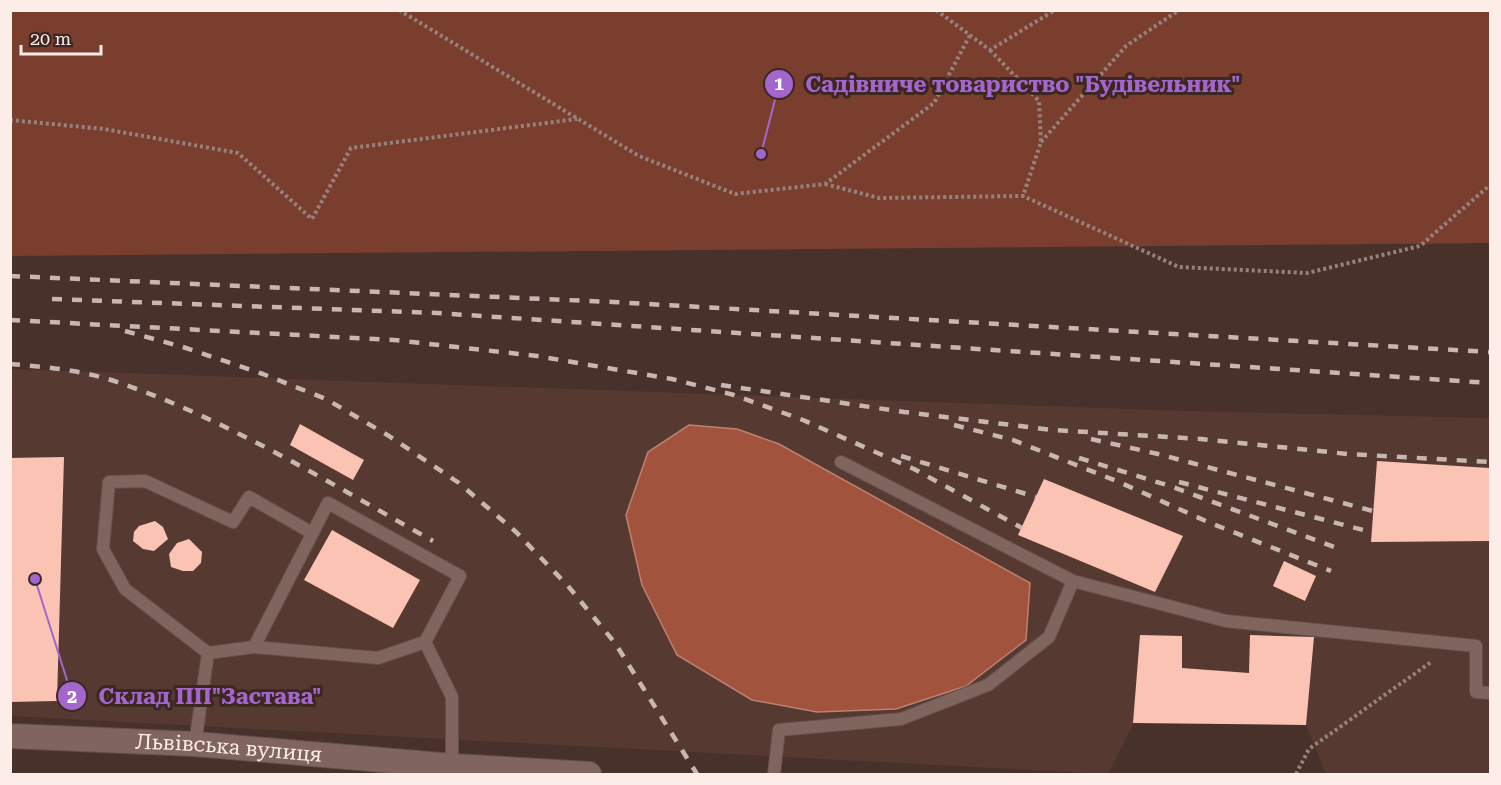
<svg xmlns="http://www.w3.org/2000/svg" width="1501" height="785" viewBox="0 0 1501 785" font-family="'Roboto Serif',serif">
<rect width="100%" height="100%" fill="#48312b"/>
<!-- built -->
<path fill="#563a31" d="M10 369 1184 411 1490 418V774H1326L1306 725 1134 723 1108 774 11 716Z"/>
<!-- green -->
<path fill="#7a3e2e" d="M10 11H1490V243L11 256Z"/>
<!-- water -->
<path fill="#a2533d" stroke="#bd8171" stroke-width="1.5" d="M689 425 737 429 779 444 1030 583 1026 640 966 686 896 709 817 712 752 700 677 655 642 585 626 515 648 452Z"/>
<!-- building -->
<path fill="#fac3b4" d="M300 424 364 460 353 480 290 445Z
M64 457 57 701 10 702V458Z
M1377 461 1490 468V541L1371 542Z
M1044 479 1183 536 1155 592 1018 535Z
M155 521 163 527 168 539 154 551 143 549 133 541 134 532 139 526Z
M332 530 420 580 393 628 304 580Z
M189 539 202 552 201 563 193 571H183L171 567 169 554 177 543Z
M1284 561 1316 576 1305 601 1273 586Z
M1140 635 1182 636V668L1249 673 1250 635 1314 637 1306 725 1133 723Z"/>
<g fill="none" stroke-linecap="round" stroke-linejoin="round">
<!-- lane casing -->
<g stroke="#64504b" stroke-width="14">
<path id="lane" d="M1073 581 1226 621 1476 646V692L1490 693
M425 642 452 697V766
M254 647 328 503 460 576 425 642 378 658 254 647 208 653 125 589 103 549 109 482 145 481 233 522 249 497 312 533
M195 744 208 653
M774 774 779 730 901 719 988 685 1049 637 1073 581 841 462"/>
</g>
<!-- street casing -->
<g stroke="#64504b" stroke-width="26">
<g id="street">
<path id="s1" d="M10 736 195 744 452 766 589 774"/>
</g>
</g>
<!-- path -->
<path stroke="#96827d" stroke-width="4" stroke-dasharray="3 3" stroke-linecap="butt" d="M399 10 639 156 735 194 825 184 934 103 970 35
M936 10 990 50 1055 10
M990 50 1039 101 1041 142 1023 196
M10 120 104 129 238 153 312 219 351 148 577 119
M1041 142 1126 46 1179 10
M825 184 879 198 1023 196 1179 267 1307 273 1420 246 1490 185
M1296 774 1309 749 1431 662"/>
<!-- lane -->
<use href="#lane" stroke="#7f655d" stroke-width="12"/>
<!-- street -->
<use href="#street" stroke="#7f655d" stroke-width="24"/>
<!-- rail -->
<path stroke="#c8b6b1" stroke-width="4.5" stroke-dasharray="10 10" stroke-linecap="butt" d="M10 276 613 302 1490 352
M52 299 437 313 1490 383
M10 320 394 340 537 356 672 379 734 395 803 420 914 469 1022 528
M125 331 183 347 263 374 326 399 389 436 459 483 516 532 568 586 615 643 697 774
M10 364C48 367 88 371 123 384 232 422 333 485 433 541
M721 385 904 412 1053 430 1201 439 1348 454 1490 462
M954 425 1013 440 1119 482 1208 522 1331 571
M1091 439 1158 454 1373 511
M901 456 1036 497
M1079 458 1170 486 1337 548
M1179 482 1371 532"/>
</g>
<g text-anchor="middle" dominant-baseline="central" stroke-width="6" stroke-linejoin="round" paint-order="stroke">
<!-- street labels -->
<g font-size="21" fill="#fdede9" stroke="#3d2721">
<text stroke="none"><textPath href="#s1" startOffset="219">Львівська вулиця</textPath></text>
</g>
</g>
<!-- callouts -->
<path fill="none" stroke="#a266cc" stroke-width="2" d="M761 154L779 84M35 579L72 696"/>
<g fill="#a266cc" stroke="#3d2721" stroke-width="2">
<circle cx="761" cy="154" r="6"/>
<circle cx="35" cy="579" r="6"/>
<circle cx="779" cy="84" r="15"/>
<circle cx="72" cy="696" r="15"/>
</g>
<g font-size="18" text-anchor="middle" font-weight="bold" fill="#fff">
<text x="779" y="90">1</text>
<text x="72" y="703">2</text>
</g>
<g font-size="22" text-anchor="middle" font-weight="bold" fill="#a266cc" stroke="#3d2721" stroke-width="6" stroke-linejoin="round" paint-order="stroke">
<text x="1023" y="92">Садівниче товариство "Будівельник"</text>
<text x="210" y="704">Склад ПП"Застава"</text>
</g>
<!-- border -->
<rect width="1501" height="785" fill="none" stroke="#fdede9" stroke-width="24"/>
<!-- scale -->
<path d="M21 45v9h80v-9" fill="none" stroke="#fdede9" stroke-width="3"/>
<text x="30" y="45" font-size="18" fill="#fdede9" stroke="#3d2721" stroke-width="4.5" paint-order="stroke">20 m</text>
</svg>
